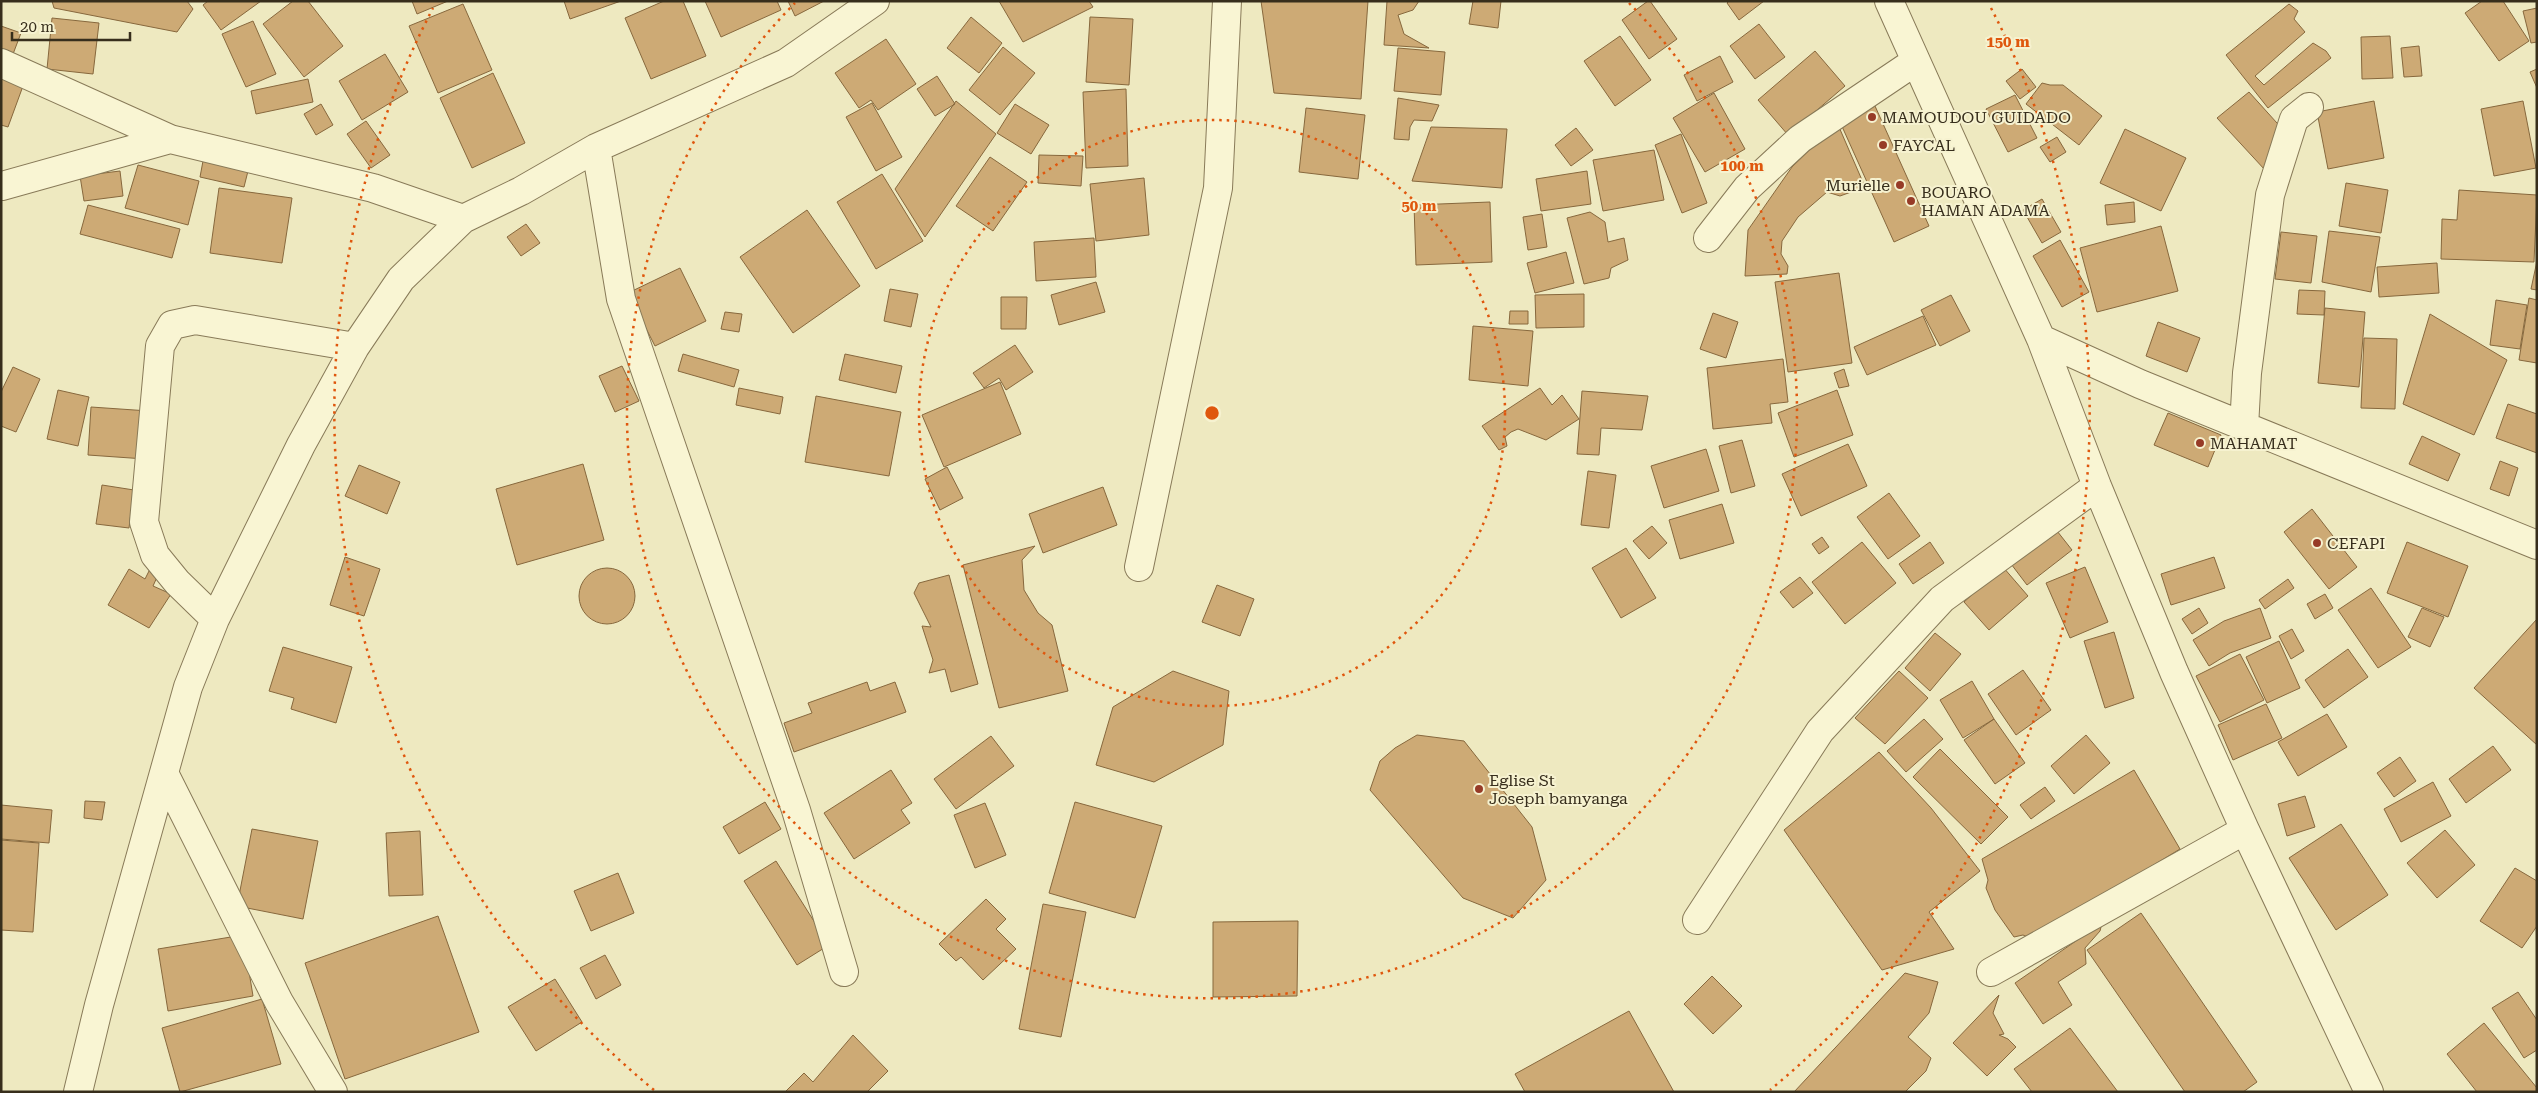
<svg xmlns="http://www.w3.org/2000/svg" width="2538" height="1093" viewBox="0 0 2538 1093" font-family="'Roboto Serif',serif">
<rect width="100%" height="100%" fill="#eee9c0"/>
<!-- building -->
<path fill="#cdaa75" stroke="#87683d" d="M52 1H187L193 9 177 32 54 8Z
M208 1H261L221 30 203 5Z
M293 1H308L343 46 304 77 263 24Z
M412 1H448L417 14Z
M564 1H621L570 19Z
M664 1H683L706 56 651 79 625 18Z
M705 1H777L781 10 721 37Z
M788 1H824L795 16Z
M999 1H1089L1093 7 1023 42Z
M1261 1H1368L1361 99 1274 93Z
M1387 1H1419L1413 10 1398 15 1404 34 1429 48 1384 45Z
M1473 1H1501L1498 28 1469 24Z
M1648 1H1650L1677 39 1649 59 1622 20Z
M1729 1H1764L1739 20 1727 3Z
M2482 1H2503L2529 41 2499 61 2465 13Z
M463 4 492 70 438 93 409 26Z
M2289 4 2298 11 2294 19 2305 32 2255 76 2264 85 2313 43 2326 51 2331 58 2268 108 2226 55Z
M2537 8V42L2531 43 2523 11Z
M971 17 1002 43 979 73 947 48Z
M1090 17 1133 19 1129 85 1086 82Z
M52 18 99 23 93 74 47 69Z
M253 21 276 74 246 87 222 34Z
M1759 24 1785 57 1755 79 1730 46Z
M1 26 21 33 10 62 1 58Z
M1620 36 1651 80 1615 106 1584 61Z
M2390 36 2393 78 2362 79 2361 37Z
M886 39 916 84 878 110 871 100 859 108 835 73Z
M2419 46 2422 76 2404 77 2401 48Z
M1003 47 1035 73 1000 115 969 90Z
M1398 48 1445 52 1441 95 1394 91Z
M1815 51 1845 86 1788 135 1758 100Z
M385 54 408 92 362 120 339 81Z
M1720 56 1733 82 1697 101 1684 75Z
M2022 69 2036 87 2020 99 2006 81Z
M2537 69V88L2530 72Z
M493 73 525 143 472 168 440 98Z
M937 76 955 104 935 116 917 89Z
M1 78 23 86 8 127 1 125Z
M308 79 313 102 256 114 251 91Z
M2042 83 2050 85H2063L2102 116 2079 145 2026 104Z
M1126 89 1128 166 1086 168 1083 92Z
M2249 92 2286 133 2265 170 2217 118Z
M1714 93 1745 149 1705 172 1673 118Z
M2015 95 2037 138 2008 152 1986 109Z
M1398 98 1439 105 1432 121 1414 120 1410 127 1409 140 1394 139Z
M956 101 996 134 925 237 895 189Z
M2374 101 2384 158 2328 169 2317 112Z
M2523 101 2536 168 2494 176 2481 109Z
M872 103 902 157 876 171 846 117Z
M321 104 333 125 316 135 304 114Z
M1015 104 1049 125 1031 154 997 133Z
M1875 106 1929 226 1894 242 1840 122Z
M1306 108 1365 115 1358 179 1299 172Z
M366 121 390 155 371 168 347 134Z
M1431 127 1507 129 1502 188 1412 181Z
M1839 127 1865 187 1840 196 1827 192 1798 217 1782 241 1781 254 1788 266 1787 274 1745 276 1748 230 1792 167 1827 133Z
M1576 128 1593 150 1571 166 1555 145Z
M2125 129 2186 158 2161 211 2100 183Z
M1681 134 1707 203 1682 213 1655 145Z
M2057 137 2066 152 2050 162 2040 147Z
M1654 150 1664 200 1603 211 1593 160Z
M1039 155 1083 156 1081 186 1038 183Z
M990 157 1027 182 993 231 956 206Z
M203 161 248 171 244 187 200 177Z
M138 165 199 181 188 225 125 208Z
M120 171 123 196 84 201 80 176Z
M1587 171 1591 204 1541 211 1536 179Z
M882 174 923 241 876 269 837 202Z
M1144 178 1149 235 1096 241 1090 184Z
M2346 183 2388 190 2381 233 2339 226Z
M219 188 292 198 282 263 210 253Z
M2459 190 2537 195 2534 262 2441 259 2442 219 2457 220Z
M2042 199 2061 232 2042 243 2023 210Z
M1490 202 1492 262 1416 265 1414 205Z
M2134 202 2135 222 2107 225 2105 205Z
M88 205 180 229 172 258 80 234Z
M807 210 860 286 793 333 740 257Z
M1590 212 1605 222 1608 242 1624 238 1628 260 1611 268 1609 278 1584 284 1567 218Z
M1542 214 1547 247 1528 250 1523 217Z
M526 224 540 243 521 256 507 237Z
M2161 226 2178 291 2097 312 2080 248Z
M2329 231 2380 237 2371 292 2322 282Z
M2281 232 2317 236 2311 283 2275 279Z
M1094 238 1096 277 1036 281 1034 242Z
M2060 240 2089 292 2062 307 2033 256Z
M1566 252 1574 283 1535 293 1527 263Z
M2537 261V290L2531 289Z
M2437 263 2439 293 2379 297 2377 267Z
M680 268 706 321 655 346 628 293Z
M1839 273 1852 363 1788 372 1775 282Z
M1096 282 1105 312 1059 325 1051 295Z
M890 289 918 294 911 327 884 321Z
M2299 290 2325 291 2324 315 2297 314Z
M1584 294V327L1536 328 1535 295Z
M1951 295 1970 331 1940 346 1921 310Z
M1001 297H1027L1026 329H1001Z
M2529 298 2537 300V363L2519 360Z
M2496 300 2527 305 2520 349 2490 345Z
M2325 308 2365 312 2359 387 2318 383Z
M1510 311H1528V324H1509Z
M725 312 742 314 739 332 721 329Z
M1713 313 1738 322 1726 358 1700 349Z
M2430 314 2507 360 2474 435 2403 404Z
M1923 316 1936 345 1867 375 1854 347Z
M2158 322 2200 338 2187 372 2146 356Z
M1473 326 1533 331 1528 386 1469 380Z
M2364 338 2397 339 2395 409 2361 408Z
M1015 345 1033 372 1006 390 999 378 984 388 973 373Z
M683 354 739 370 734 387 678 371Z
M845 354 902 366 896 393 839 380Z
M1783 359 1788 402 1770 404 1772 423 1713 429 1707 368Z
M622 366 639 401 615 412 599 376Z
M13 367 40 379 16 432 1 426V392Z
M1844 369 1849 386 1839 388 1834 373Z
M1000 382 1021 434 944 467 922 415Z
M739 388 783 397 780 414 736 405Z
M1540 388 1552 405 1562 395 1579 419 1546 440 1518 429 1511 432 1505 437 1507 446 1499 450 1482 426Z
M58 390 89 397 78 446 47 439Z
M1837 390 1853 435 1794 457 1778 413Z
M1582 391 1648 396 1642 430 1601 428 1599 455 1577 454Z
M816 396 901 412 889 476 805 462Z
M2508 404 2537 414V453L2496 438Z
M91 407 149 411 145 459 88 455Z
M2168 413 2221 435 2208 467 2154 445Z
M2422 436 2460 454 2448 481 2409 464Z
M1742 440 1755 486 1731 493 1719 446Z
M1848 444 1867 486 1801 516 1782 474Z
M1706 449 1719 491 1664 508 1651 466Z
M2500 461 2518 468 2509 496 2490 489Z
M583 464 604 540 517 565 496 489Z
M359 465 400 482 387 514 345 496Z
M947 467 963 498 940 510 925 479Z
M1588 471 1616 475 1609 528 1581 525Z
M102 485 134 490 129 528 96 524Z
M1103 487 1117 525 1043 553 1029 514Z
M1889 493 1920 536 1888 559 1857 517Z
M1722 504 1734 543 1680 559 1669 520Z
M2312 509 2357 567 2329 589 2284 532Z
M2050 522 2072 550 2027 585 2005 556Z
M1652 526 1667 543 1649 559 1633 541Z
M1822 537 1829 547 1819 554 1812 544Z
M1862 542 1896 583 1845 624 1812 582Z
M1930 542 1944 563 1913 584 1899 564Z
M2407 542 2468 566 2448 617 2387 593Z
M1035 546 1022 560 1024 590 1038 613 1052 625 1068 691 999 708 963 565Z
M1626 548 1656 598 1621 618 1592 568Z
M345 557 380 569 364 616 330 605Z
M2214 557 2225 588 2171 605 2161 574Z
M2003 567 2028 596 1989 630 1964 602Z
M2085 567 2108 622 2070 638 2046 583Z
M579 596a28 28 0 1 1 56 0a28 28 0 1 1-56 0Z
M129 569 145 579 150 569 158 575 153 586 171 594 149 628 108 605Z
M949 575 978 684 951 692 945 669 929 673 933 660 922 626 931 627 914 593 919 583Z
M1800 577 1813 593 1793 608 1780 592Z
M2288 579 2294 588 2265 609 2259 600Z
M1217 585 1254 599 1240 636 1202 622Z
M2371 588 2411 647 2378 668 2338 610Z
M2325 594 2333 608 2315 619 2307 604Z
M2199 608 2208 623 2192 634 2182 619Z
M2260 608 2271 638 2230 653 2209 666 2193 640 2224 621Z
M2422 608 2444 617 2430 647 2408 637Z
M2537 619V745L2474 688Z
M2292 629 2304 651 2291 659 2279 636Z
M2114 632 2134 698 2105 708 2084 641Z
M1935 633 1961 654 1930 691 1905 668Z
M2279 641 2300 688 2267 703 2246 657Z
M283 647 352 667 336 723 291 709 294 698 269 691Z
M2348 649 2368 677 2324 708 2305 680Z
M2240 654 2264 700 2220 722 2196 676Z
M2023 670 2051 710 2016 735 1988 694Z
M1173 671 1229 691 1223 745 1154 782 1096 765 1113 707Z
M1899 671 1928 698 1885 744 1855 718Z
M1972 681 1994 719 1963 738 1940 700Z
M867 682 870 691 895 682 906 712 794 752 784 723 812 713 808 703Z
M2266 704 2282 738 2233 760 2218 725Z
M2327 714 2347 747 2298 776 2278 742Z
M1924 719 1943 739 1906 772 1887 751Z
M1994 719 2025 763 1995 784 1964 740Z
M1417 735 1464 741 1532 827 1546 880 1513 918 1463 898 1370 790 1380 761 1395 748Z
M2086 735 2110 763 2074 794 2051 766Z
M991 736 1014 766 956 809 934 779Z
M2493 746 2511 770 2466 803 2449 779Z
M1940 749 2008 817 1981 844 1913 777Z
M1879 752 1931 808 1980 871 1929 912 1954 949 1882 970 1784 830Z
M2400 757 2416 781 2394 797 2377 773Z
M891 770 912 803 901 810 910 823 854 859 824 813Z
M2134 770 2180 849 2032 939 2023 935 2014 937 1995 910 1986 888 1988 880 1982 859Z
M2433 782 2451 816 2401 842 2384 809Z
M2045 787 2055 801 2031 819 2020 805Z
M2305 796 2315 827 2287 836 2278 804Z
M85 801 105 802 102 820 84 818Z
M765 802 781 829 739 854 723 827Z
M1075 802 1162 826 1135 918 1049 893Z
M985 803 1006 855 975 868 954 815Z
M1 805 52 810 49 843 1 839Z
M2341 824 2388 895 2336 930 2289 858Z
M252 829 318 841 303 919 237 906Z
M2445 830 2475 865 2437 898 2407 863Z
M420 831 423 895 389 896 386 833Z
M1 840 39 843 33 932 1 930Z
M776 861 829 945 797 965 744 881Z
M2515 868 2537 881V926L2522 948 2480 921Z
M618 873 634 913 591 931 574 891Z
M986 899 1006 919 996 929 1016 949 983 980 961 957 956 961 939 944Z
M1043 904 1086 912 1061 1037 1019 1029Z
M2141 913 2257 1082 2243 1092H2185L2087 950Z
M438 916 479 1032 345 1079 305 963Z
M1298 921 1297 996 1213 997V922Z
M2102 923 2100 931 2085 948 2086 964 2058 982 2072 1005 2043 1024 2015 983Z
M243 935 253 996 168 1011 158 949Z
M605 955 621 985 596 999 580 968Z
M1905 973 1938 982 1929 1013 1908 1037 1931 1058 1926 1071 1905 1092H1794Z
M1712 976 1742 1006 1713 1034 1684 1004Z
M555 979 582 1022 536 1051 508 1007Z
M2518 992 2537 1020V1050L2524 1058 2492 1008Z
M1999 995 1993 1013 2004 1034 1999 1035 2008 1039 2016 1047 1987 1076 1953 1043Z
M262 999 281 1064 180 1092 162 1028Z
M1629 1011 1674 1092H1525L1515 1074Z
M2484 1023 2537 1088V1092H2477L2447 1054Z
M2070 1028 2118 1092H2032L2014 1069Z
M853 1035 888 1071 867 1092H785L804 1073 813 1082Z"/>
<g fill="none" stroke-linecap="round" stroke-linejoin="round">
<!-- minor casing -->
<g stroke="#887a58" stroke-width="30">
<path id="minor" d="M1889 1 2041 339 2097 486 2174 672 2245 830 2369 1092
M1 63 170 139 373 188 463 219
M596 148 621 299 796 810 844 972
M2 186 170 139
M1708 238 1747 188 1800 139 1916 61
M2041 339 2140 384 2537 545
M2244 427 2247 373 2270 195 2294 119 2309 107
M1139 567 1218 188 1227 1
M215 619 177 582 155 555 144 522 160 346 172 325 195 320 355 347
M164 773 279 1002 333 1092
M1697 920 1820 731 1942 599 2097 486
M1991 972 2245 830
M78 1092 99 1005 188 687 215 619 301 445 355 347 401 279 463 219 521 191 596 148 786 63 875 1"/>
</g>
<!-- minor -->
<use href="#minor" stroke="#f9f5d3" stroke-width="28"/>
</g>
<!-- distance rings -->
<g fill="none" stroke="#df570d" stroke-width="2.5" stroke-dasharray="2.5 5">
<circle cx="1212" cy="413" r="293"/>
<path d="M1629 3A585 585 0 1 1 795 3"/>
<path d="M654 1090A878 878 0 0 1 433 8M1991 8A878 878 0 0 1 1770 1090"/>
</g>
<!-- markers -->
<g fill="#973b27" stroke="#f6f2d0" stroke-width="2">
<circle cx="1872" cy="117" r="5"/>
<circle cx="1883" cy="145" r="5"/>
<circle cx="1900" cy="185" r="5"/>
<circle cx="1911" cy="201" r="5"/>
<circle cx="2200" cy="443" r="5"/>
<circle cx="2317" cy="543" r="5"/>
<circle cx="1479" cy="789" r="5"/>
</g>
<g text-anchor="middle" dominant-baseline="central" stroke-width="4" stroke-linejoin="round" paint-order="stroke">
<!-- poi labels -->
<g font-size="16" fill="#372e1c" stroke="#f6f2d0" text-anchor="start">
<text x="1882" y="117">MAMOUDOU GUIDADO</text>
<text x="1893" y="145">FAYCAL</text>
<text x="1890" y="185" text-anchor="end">Murielle</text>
<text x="1921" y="192">BOUARO<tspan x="1921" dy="18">HAMAN ADAMA</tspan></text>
<text x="2210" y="443">MAHAMAT</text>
<text x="2327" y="543">CEFAPI</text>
<text x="1489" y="780">Eglise St<tspan x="1489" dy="18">Joseph bamyanga</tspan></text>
</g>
</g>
<circle cx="1212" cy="413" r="8" fill="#df570d" stroke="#f6f2d0" stroke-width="2.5"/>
<g font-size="15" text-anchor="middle" font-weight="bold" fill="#df570d" stroke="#f6f2d0" stroke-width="4" stroke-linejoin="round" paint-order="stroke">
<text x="2008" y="47">150 m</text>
<text x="1742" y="171">100 m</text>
<text x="1419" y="211">50 m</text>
</g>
<!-- border -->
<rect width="2538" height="1093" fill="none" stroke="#372e1c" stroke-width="5"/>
<!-- scale -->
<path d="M12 32v8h118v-8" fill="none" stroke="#372e1c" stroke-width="2.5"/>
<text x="20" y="32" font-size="15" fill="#372e1c" stroke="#f6f2d0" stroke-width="4" paint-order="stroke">20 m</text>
</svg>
